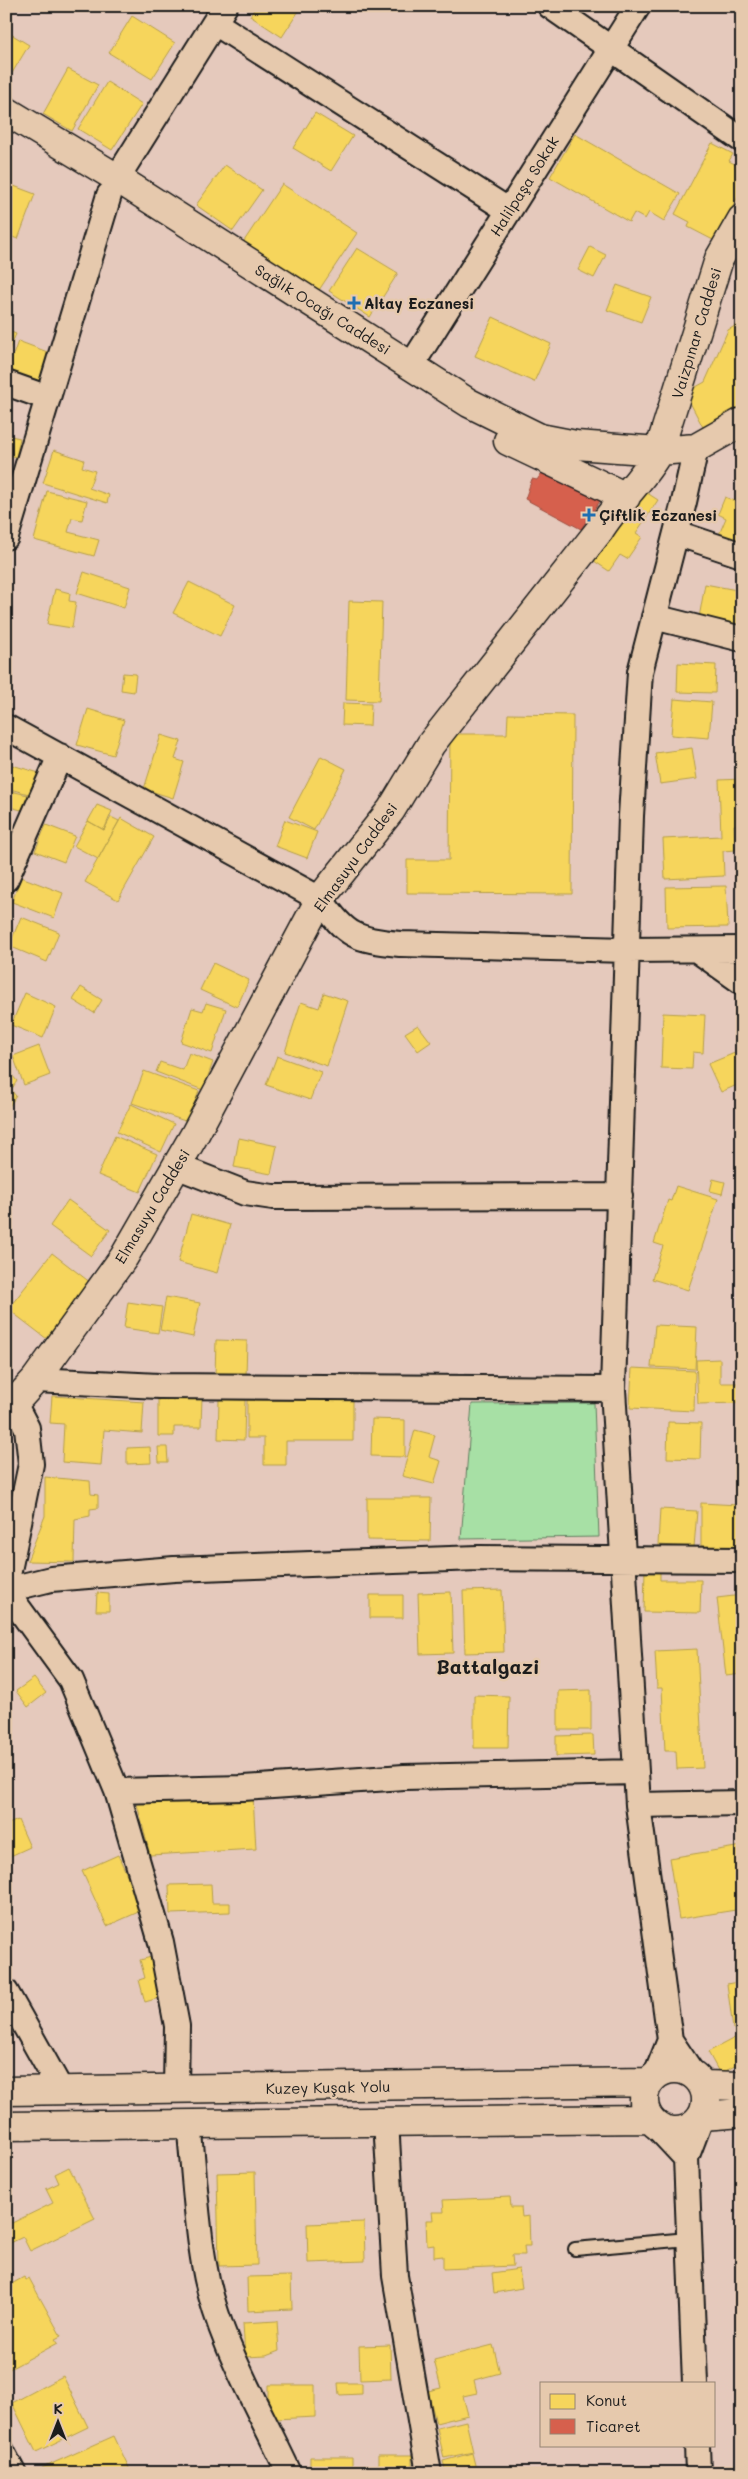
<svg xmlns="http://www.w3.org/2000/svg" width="748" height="2479" viewBox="0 0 748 2479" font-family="Mali,sans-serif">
<rect width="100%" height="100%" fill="#e5c9bc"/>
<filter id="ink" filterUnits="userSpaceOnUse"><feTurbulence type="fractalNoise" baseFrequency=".02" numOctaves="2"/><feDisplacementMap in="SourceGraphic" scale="10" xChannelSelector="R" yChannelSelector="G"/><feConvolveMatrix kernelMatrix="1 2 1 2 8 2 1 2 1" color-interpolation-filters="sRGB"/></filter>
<g filter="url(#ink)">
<!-- green -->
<path fill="#a7e0a5" stroke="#627e60" d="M594 1403 599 1537 461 1539 472 1404Z"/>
<!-- homes -->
<path fill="#f6d55c" stroke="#b59e49" d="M256 6H302L282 37 250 16Z
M731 6H742V14Z
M132 16 175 43 152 79 109 53Z
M6 31 29 45 6 83Z
M68 69 98 85 72 131 43 114Z
M107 82 142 104 112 150 78 129Z
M315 113 353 136 331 171 293 148Z
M575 134 680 194 664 221 649 212 645 219 634 213 629 222 550 177Z
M712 143 733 154 729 161 742 168V189L715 241 688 227 690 222 675 214Z
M225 165 262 190 233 231 196 205Z
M6 183 35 194 18 239 6 235Z
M282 184 357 233 315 296 240 247Z
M590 247 606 255 594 278 578 270Z
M357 248 398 273 370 317 329 291Z
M617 285 651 297 641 322 607 310Z
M493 317 551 344 534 382 475 356Z
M742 322V414L706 433 685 393 705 382 728 330Z
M6 330 16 334 6 357Z
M18 341 53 354 42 382 8 370Z
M6 435 20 438 16 457 6 454Z
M54 450 84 460 82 467 95 471 89 488 109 495 107 503 43 483Z
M641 489 658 500 636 533 642 537 627 559 620 555 609 571 594 561Z
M47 491 87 501 82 520 72 518 68 532 99 540 94 556 34 540Z
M725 497 742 504V546L718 537 726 518 718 514Z
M84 572 130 587 124 608 77 593Z
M189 582 235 605 220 636 173 613Z
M705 584 742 591 739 625 699 618Z
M55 589 70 593 69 601 76 602 72 628 47 624Z
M349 601 382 602 379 701 346 700Z
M678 663 716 665 715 693 677 692Z
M123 673 136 674 134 692 121 690Z
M674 699 712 702 709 738 671 735Z
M343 703 371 704 370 726 342 725Z
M88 709 124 720 113 755 77 745Z
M508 714 573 715 572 894 407 893V860H449L450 734H507Z
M161 735 181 741 175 759 184 762 173 798 144 789Z
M692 748 697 779 660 784 655 753Z
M321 756 346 769 314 830 289 817Z
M12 765 46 775 40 797 6 788Z
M742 779V825H734L735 850 723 851 724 876 665 879 663 839 721 836 719 780Z
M6 790 32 796 29 812 6 806Z
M97 805 112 811 104 830 88 821Z
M111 817 119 821 98 859 74 846 88 821 104 830Z
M121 818 154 837 118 900 85 882Z
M285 820 317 832 307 858 275 846Z
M46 825 75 836 64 862 35 851Z
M21 877 63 893 54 918 12 902Z
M726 886 728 927 667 928 666 887Z
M21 917 59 932 47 962 9 946Z
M213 963 249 980 237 1007 200 990Z
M81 987 102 1000 94 1013 73 1000Z
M25 993 56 1007 43 1038 11 1025Z
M324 993 348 1001 327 1066 285 1052 301 1002 319 1008Z
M206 1003 226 1009 212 1053 181 1042 192 1008 203 1011Z
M663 1013 705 1015 703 1053 693 1052 692 1069 661 1068Z
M418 1025 431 1042 418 1051 405 1033Z
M39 1046 50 1075 24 1085 13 1056Z
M742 1050V1096L737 1085 721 1092 708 1064Z
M189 1053 213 1062 203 1090 156 1072 160 1062 183 1070Z
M277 1056 321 1072 310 1100 266 1085Z
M6 1068 17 1081 11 1090 16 1096 6 1111Z
M144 1071 199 1091 188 1122 132 1103Z
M131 1104 174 1124 161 1152 117 1132Z
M115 1136 157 1154 140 1192 98 1175Z
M239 1138 277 1146 271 1174 234 1167Z
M713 1179 725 1182 722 1194 710 1191Z
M676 1186 718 1199 688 1290 652 1279 663 1246 654 1243 668 1200 671 1201Z
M68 1200 110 1230 91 1256 50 1226Z
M191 1214 230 1225 217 1273 178 1262Z
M52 1253 91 1283 47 1339 8 1309Z
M166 1297 200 1303 193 1337 160 1330Z
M128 1302 162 1307 158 1333 124 1328Z
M655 1325 697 1327 695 1369 651 1367Z
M216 1340 247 1341 246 1376H215Z
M720 1359V1383H742V1403L698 1404 696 1360Z
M632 1368 695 1371 694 1411 630 1408Z
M52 1396 144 1402 142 1433 104 1430 101 1465 62 1462 64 1424 50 1423Z
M158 1396 202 1397 201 1427H174V1436H158Z
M219 1399 245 1400 244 1440 218 1439Z
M247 1400H353V1441H286V1465H264V1438H247Z
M372 1419 405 1420V1457L371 1456Z
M668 1422 701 1423 700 1459 667 1458Z
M415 1430 435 1435 429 1457 441 1461 434 1484 402 1476Z
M150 1447 151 1463 127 1464V1448Z
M158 1447H167L168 1462H159Z
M45 1477 90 1481 91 1494 98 1495V1508L90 1509V1516L75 1519 74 1562 27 1561 45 1516Z
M738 1496 742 1497V1548L701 1546V1503L738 1505Z
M367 1498H431L430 1541 367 1540Z
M660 1509 697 1511 694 1547 658 1545Z
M645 1569H660V1580H701L700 1613 644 1612Z
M502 1590 504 1652 465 1653 463 1591Z
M451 1592 453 1653 420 1654 418 1593Z
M97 1593 109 1594V1611H96Z
M370 1595H403V1618H370Z
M742 1595V1674L726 1676 717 1598Z
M697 1649 703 1768 677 1769 676 1751H665L662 1688H657L655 1651Z
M34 1678 46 1693 28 1707 16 1691Z
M591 1690V1730H558V1691Z
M474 1695 509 1696 508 1748H474Z
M593 1735 594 1755 556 1756V1736Z
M253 1796 256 1849 150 1855 136 1800Z
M18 1820 30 1847 6 1858V1825Z
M742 1846V1909L679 1919 669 1858Z
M118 1855 143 1910 107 1926 82 1871Z
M211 1884 212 1903H230V1912L170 1914 169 1885Z
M155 1956 166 1996 145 2002 139 1980 145 1978 140 1960Z
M742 1981V2028L733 2029 727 1984Z
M742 2034V2062L720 2074 708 2052Z
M69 2167 95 2219 30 2251 23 2237 6 2245V2211L12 2223 53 2203 46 2189 59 2183 55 2174Z
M255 2172 257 2265 219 2266 217 2173Z
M510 2197 511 2207H521L522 2217 529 2216 530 2246H524L525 2255H512L513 2266 443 2269V2256L434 2257V2245L427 2246 426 2220H433L432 2212H444L443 2200Z
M364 2222 365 2261 308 2263 307 2224Z
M519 2269 522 2288 494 2293 492 2273Z
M291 2276 292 2309 248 2311 247 2277Z
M24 2277 26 2280 29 2278 61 2336 55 2339 58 2343 6 2371V2287Z
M277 2321 279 2351 266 2356 245 2357 243 2323Z
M390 2345 391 2379 360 2380 359 2346Z
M493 2345 500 2373 474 2380 477 2393 463 2396 468 2415 436 2423 428 2391 441 2388 434 2360Z
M63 2376 88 2427 36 2452 12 2403Z
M338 2383H362V2394L339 2395Z
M268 2385H315V2417L275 2419 268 2408Z
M466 2421 473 2452 444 2458 437 2428Z
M114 2436 130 2470 124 2473H45L42 2468Z
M472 2453 477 2473H446L443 2461Z
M378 2455H412V2473H378Z
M310 2457H352V2473H310Z"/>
<!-- shops -->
<path fill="#d6604d" stroke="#9e4c3e" d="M548 464 604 495 581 529 525 499 532 479 537 480Z"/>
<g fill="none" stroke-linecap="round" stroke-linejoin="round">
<!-- lane casing -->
<g stroke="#1c1c1c" stroke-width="16">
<path id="lane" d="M575 2249 688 2239
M6 2446 20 2473"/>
</g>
<!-- street casing -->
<g stroke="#1c1c1c" stroke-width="28">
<path id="street" d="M550 6 742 140
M215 23 508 210
M117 178 225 6
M411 366 638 6
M6 383 48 398
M676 533 742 555
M6 537 109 195
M654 617 742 639
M6 727 320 899C348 937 354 939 400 944L628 950 742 949
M6 879 60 756
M697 950 742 982
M176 1166 245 1193 273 1197 620 1196
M35 1380 159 1386 613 1389
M6 1585 31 1464 27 1428 14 1403
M6 1590 51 1579 174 1569 478 1558 742 1560
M6 1591 71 1680 117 1791 161 1942 177 2026 176 2089
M117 1791 243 1788 404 1777 635 1772
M638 1805 742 1803
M6 1992 61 2090
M656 2075 670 2040
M695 2077 670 2040 638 1805 613 1389 631 816 640 672 684 502 696 448
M386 2121 395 2276 429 2473
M189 2123C194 2170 196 2218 204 2264 216 2338 258 2406 289 2473
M656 2126 686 2158
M695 2383 686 2158 702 2116
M697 2445 698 2473"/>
</g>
<!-- secondary casing -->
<g stroke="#1c1c1c" stroke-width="31">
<path id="secondary" d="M6 111 117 178 469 403 540 438 576 445 659 451 719 259 742 219
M508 441 626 497
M6 1412 35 1380 124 1257 195 1134 320 899 391 810 431 744 599 531C617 502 643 480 659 451L696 448 742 422
M644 2100a31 31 0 1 1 62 0a31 31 0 1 1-62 0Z
M702 2085 742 2086
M6 2091 649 2082
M702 2116 742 2113
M6 2126 649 2119"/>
</g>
<!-- lane -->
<use href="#lane" stroke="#e6c9ad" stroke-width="12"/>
<!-- street -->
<use href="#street" stroke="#e6c9ad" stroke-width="24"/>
<!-- secondary -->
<use href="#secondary" stroke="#e6c9ad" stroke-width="28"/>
</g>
</g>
<!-- markers -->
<g fill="#1f6fb2" stroke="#e6c9ad" stroke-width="2">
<path d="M351.5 295.5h5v5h5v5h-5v5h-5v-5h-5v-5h5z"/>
<path d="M586.5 507.5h5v5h5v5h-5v5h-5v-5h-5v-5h5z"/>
</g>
<g text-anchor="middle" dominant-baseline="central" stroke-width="5" stroke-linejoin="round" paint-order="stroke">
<!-- street labels -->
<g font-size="15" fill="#1c1c1c" stroke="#e6c9ad">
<text transform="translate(524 186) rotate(-58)">Halilpaşa Sokak</text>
<text transform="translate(323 309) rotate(32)">Sağlık Ocağı Caddesi</text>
<text transform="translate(696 333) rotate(-73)">Vaizpınar Caddesi</text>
<text transform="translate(355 857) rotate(-54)">Elmasuyu Caddesi</text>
<text transform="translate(152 1206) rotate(-59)">Elmasuyu Caddesi</text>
<text transform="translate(328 2087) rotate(-1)">Kuzey Kuşak Yolu</text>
</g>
<!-- poi labels -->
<g font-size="15" font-weight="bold" fill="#1c1c1c" stroke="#e6c9ad" text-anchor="start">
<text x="364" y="303">Altay Eczanesi</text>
<text x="599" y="515">Çiftlik Eczanesi</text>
</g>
<!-- district labels -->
<g font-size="20" font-weight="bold" fill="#1c1c1c" stroke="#e6c9ad">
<text x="488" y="1666">Battalgazi</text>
</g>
</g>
<!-- margin -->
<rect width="748" height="2479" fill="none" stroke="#e6c9ad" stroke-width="25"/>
<rect x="12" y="12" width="723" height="2454" fill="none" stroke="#1c1c1c" stroke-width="2" filter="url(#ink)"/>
<!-- legend -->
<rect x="540" y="2382" width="175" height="65" fill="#e6c9ad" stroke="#958473"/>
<rect x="550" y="2394" width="25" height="15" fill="#f6d55c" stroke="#958473"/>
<text x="586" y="2406" font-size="15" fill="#1c1c1c">Konut</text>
<rect x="550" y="2419" width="25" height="15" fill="#d6604d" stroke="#958473"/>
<text x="586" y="2432" font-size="15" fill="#1c1c1c">Ticaret</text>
<!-- north arrow -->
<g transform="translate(58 2422)" stroke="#e6c9ad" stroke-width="4" paint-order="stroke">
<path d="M0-4L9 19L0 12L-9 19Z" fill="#1c1c1c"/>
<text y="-8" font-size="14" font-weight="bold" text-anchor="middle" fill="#1c1c1c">K</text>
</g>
</svg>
